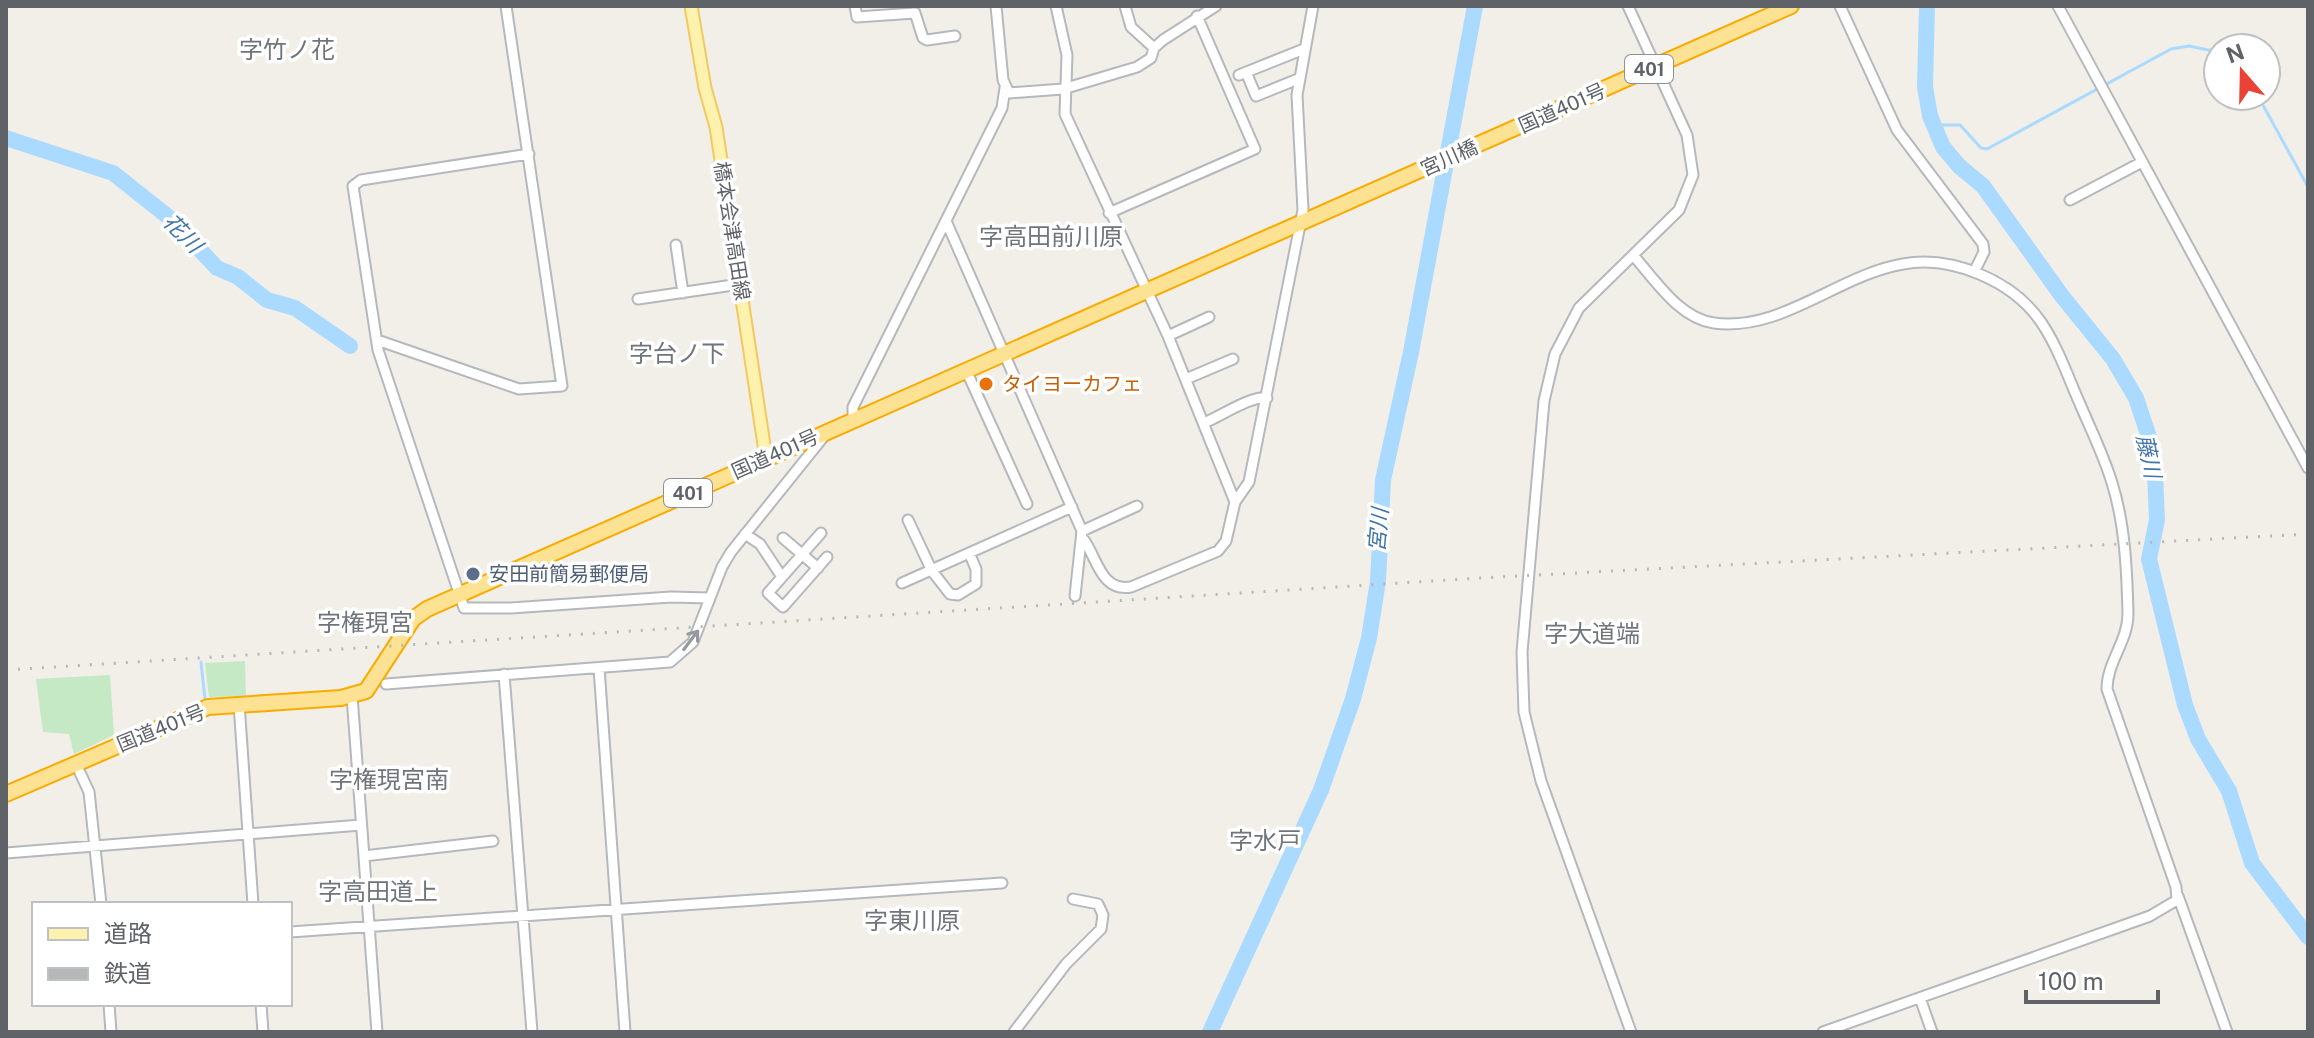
<svg xmlns="http://www.w3.org/2000/svg" width="2314" height="1038" viewBox="0 0 2314 1038" font-family="'Public Sans','Noto Sans JP',sans-serif">
<rect width="100%" height="100%" fill="#f1efe8"/>
<!-- green -->
<path fill="#c5e8c5" d="M245 661 246 696 209 697 205 663Z
M110 675 114 735 74 754 69 734 43 732 36 679Z"/>
<g fill="none" stroke-linecap="round" stroke-linejoin="round">
<!-- stream -->
<path stroke="#aadaff" stroke-width="3" d="M2258 96 2308 187
M1933 125H1960L1981 148 1987 149 2171 49 2189 46 2218 52
M201 662 205 699"/>
<!-- river -->
<path stroke="#aadaff" stroke-width="16" d="M1927 6 1925 87 1930 116 1943 147 1959 166 1983 186 2062 296 2113 359 2136 398 2151 443 2155 473 2157 520 2149 559 2185 705 2198 739 2229 791 2252 863 2308 937
M6 138 113 173 171 219 217 268 238 277 267 300 295 308 350 346
M1210 1032 1321 790 1353 699 1369 638 1378 581 1383 480 1411 352 1475 6"/>
<!-- minor casing -->
<g stroke="#b5b8bc" stroke-width="13">
<path id="minor" d="M855 6 857 17 915 13 923 38 927 40 955 36
M996 6 1003 80 1009 93 1063 89 1137 67 1151 58 1154 48 1163 40 1216 6
M1056 6 1067 55 1065 114 1168 336 1235 502 1226 541 1218 551 1131 587C1101 592 1097 558 1084 540
M1125 6 1131 27 1154 48
M1628 6 1687 135 1693 175 1679 210 1579 308 1555 354 1544 401 1522 652 1524 712 1541 781 1631 1032
M1840 6 1897 130 1983 244 1984 252 1974 272
M2058 6 2308 468
M1246 72 1256 96 1298 79
M1239 75 1304 49
M529 154 361 180 353 186 378 350 464 608H511L671 597 709 598
M2070 200 2142 162
M1109 213 1255 149 1197 16
M946 221 1082 531 1075 596
M676 245 683 293
M1633 255C1655 280 1679 318 1714 323 1782 332 1838 275 1903 264 1952 255 2013 281 2041 322 2058 347 2068 377 2080 404 2091 430 2104 456 2112 483 2125 524 2127 571 2128 614 2128 641 2107 662 2107 689L2176 887 2177 900 2150 916 1823 1032
M638 299 740 284
M1168 336 1209 317
M377 340 519 389 562 386 506 6
M966 370 1027 504
M1186 379 1233 359
M853 419V407L1002 108 1005 88
M1204 423C1221 416 1252 395 1267 398
M1235 502 1249 482 1303 210 1297 95 1313 6
M908 520 932 571 950 594 958 595 976 584V569L970 555
M1082 531 1137 506
M821 533 768 593 783 607 827 557
M745 534 760 544 782 577
M783 538 818 568
M902 583 1072 507
M599 668 625 1032
M504 674 532 1032
M386 684 670 662 693 642 722 567 731 552 825 435
M352 696 377 1032
M239 704 253 904
M76 764 89 792 101 904
M6 853 361 825
M364 856 493 841
M2178 896 2227 1032
M290 932 1002 883
M1920 998 1932 1032
M109 1004 111 1032
M261 1004 263 1032
M1014 1032 1066 964 1101 929 1103 915 1098 904 1073 899"/>
</g>
<!-- major casing -->
<g stroke="#f2c960" stroke-width="15">
<path id="major" d="M691 6 705 88 716 127 766 458"/>
</g>
<!-- highway casing -->
<g stroke="#f9ab00" stroke-width="18">
<path id="highway" d="M6 794 208 707 341 698 366 691 413 619 427 609 1791 6"/>
</g>
<!-- minor -->
<use href="#minor" stroke="#fff" stroke-width="9"/>
<!-- major -->
<use href="#major" stroke="#fff2af" stroke-width="11"/>
<!-- highway -->
<use href="#highway" stroke="#fde293" stroke-width="14"/>
<!-- rail -->
<path stroke="#b6b7b8" stroke-width="3" stroke-dasharray="2 10" stroke-linecap="butt" d="M6 670 1481 578 2308 534"/>
</g>
<!-- one-way arrows -->
<defs><path id="oneway-shaft" d="M-6 0H5M1.5-3L5.5 0L1.5 3" fill="none" stroke-width="1.6" stroke-linecap="round" stroke-linejoin="round" transform="scale(2)"/></defs>
<use stroke="#979a9d" href="#oneway-shaft" transform="translate(691 640) rotate(-53)"/>
<!-- markers -->
<circle fill="#e8710a" stroke="#fff" stroke-width="3" cx="986" cy="384" r="8"/>
<circle fill="#5c6f8a" stroke="#fff" stroke-width="3" cx="473" cy="574" r="8"/>
<g text-anchor="middle" dominant-baseline="central" stroke-width="7" stroke-linejoin="round" paint-order="stroke">
<!-- shield labels -->
<g fill="#fff" stroke="#8f9295" stroke-width="2">
<rect x="1625" y="55" width="48" height="28" rx="6"/>
<rect x="664" y="479" width="48" height="28" rx="6"/>
</g>
<g font-size="18" font-weight="bold" fill="#5f6368">
<text x="1649" y="69">401</text>
<text x="688" y="493">401</text>
</g>
<!-- street labels -->
<g font-size="20" fill="#5f6368" stroke="#fff">
<text transform="translate(1562 108) rotate(-24)">国道401号</text>
<text transform="translate(1449 158) rotate(-24)">宮川橋</text>
<text transform="translate(732 231) rotate(81)">橋本会津高田線</text>
<text transform="translate(775 454) rotate(-24)">国道401号</text>
<text transform="translate(161 728) rotate(-22)">国道401号</text>
</g>
<!-- food labels -->
<g font-size="20" fill="#c56008" stroke="#fff" text-anchor="start">
<text x="1002" y="384">タイヨーカフェ</text>
</g>
<!-- service labels -->
<g font-size="20" fill="#4e5e75" stroke="#fff" text-anchor="start">
<text x="489" y="574">安田前簡易郵便局</text>
</g>
<!-- water labels -->
<g font-size="22" font-style="italic" fill="#4174aa" stroke="#fff">
<text transform="translate(183 233) rotate(45)">花川</text>
<text transform="translate(2149 456) rotate(78)">藤川</text>
<text transform="translate(1378 530) rotate(-85)">宮川</text>
</g>
<!-- quarter labels -->
<g font-size="24" fill="#70757a" stroke="#fff">
<text x="287" y="49">字竹ノ花</text>
<text x="1051" y="236">字高田前川原</text>
<text x="677" y="353">字台ノ下</text>
<text x="365" y="622">字権現宮</text>
<text x="1592" y="633">字大道端</text>
<text x="389" y="779">字権現宮南</text>
<text x="1265" y="840">字水戸</text>
<text x="378" y="891">字高田道上</text>
<text x="912" y="920">字東川原</text>
</g>
</g>
<!-- border -->
<rect width="2314" height="1038" fill="none" stroke="#5f6368" stroke-width="16"/>
<!-- legend -->
<rect x="32" y="902" width="260" height="104" fill="#ffffff" stroke="#bfc1c3" stroke-width="2"/>
<rect x="48" y="928" width="40" height="12" fill="#fff2af" stroke="#bfc1c3" stroke-width="2"/>
<text x="104" y="942" font-size="24" fill="#5f6368">道路</text>
<rect x="48" y="968" width="40" height="12" fill="#b6b7b8" stroke="#bfc1c3" stroke-width="2"/>
<text x="104" y="982" font-size="24" fill="#5f6368">鉄道</text>
<!-- north arrow -->
<g transform="translate(2242 72) rotate(340)"><circle r="38" fill="#ffffff" stroke="#bfc1c3" stroke-width="2"/>
<path d="M0-6L14 30L0 20L-14 30Z" fill="#ea4335"/>
<text y="-12" font-size="22" font-weight="bold" text-anchor="middle" fill="#5f6368">N</text>
</g>
<!-- scale -->
<path d="M2026 990v12h132v-12" fill="none" stroke="#5f6368" stroke-width="4"/>
<text x="2038" y="990" font-size="24" fill="#5f6368" stroke="#ffffff" stroke-width="6" paint-order="stroke">100 m</text>
</svg>
